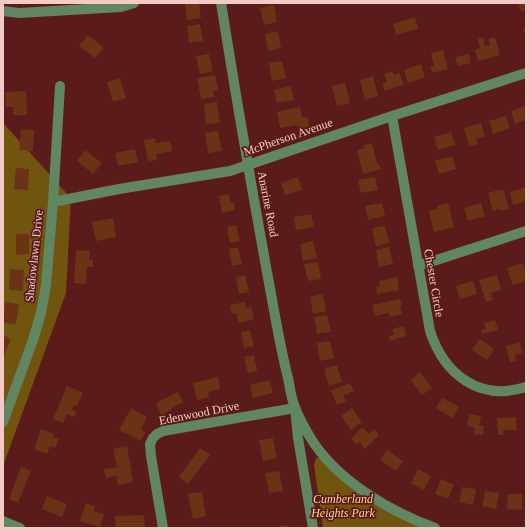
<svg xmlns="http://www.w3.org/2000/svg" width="529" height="531" viewBox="0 0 529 531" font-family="'Times New Roman',serif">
<rect width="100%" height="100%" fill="#5b1b1a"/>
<!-- green -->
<path fill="#71550e" d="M3 123 71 198 66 293 3 466Z
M316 458H321L333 465 427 528H323L314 465Z"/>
<!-- building -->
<path fill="#6b3215" d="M185 3H199L201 18 187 20Z
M518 3H526V10L521 12Z
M274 5 277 22 264 25 260 8Z
M415 17 418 29 396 35 393 24Z
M200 24 203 41 189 43 187 26Z
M526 27V38L523 28Z
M278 31 281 48 268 51 265 34Z
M88 35 104 48 95 58 79 46Z
M483 37 485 46 490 45 488 39 495 37 500 55 478 61 475 50 480 48 478 39Z
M443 50 448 69 432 73 430 67 434 66 431 53Z
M209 54 213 71 200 74 196 56Z
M469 54 471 63 458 66 455 57Z
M282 61 286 78 272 81 269 63Z
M421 64 425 77 408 83 404 70Z
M392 71 394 75 399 73 404 84 385 91 382 84 387 82 384 74Z
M215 75 218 90 213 91 214 97 201 99 197 78Z
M373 76 378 96 365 100 360 80Z
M120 78 126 98 113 102 107 82Z
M345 83 350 103 337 106 332 86Z
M291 86 294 100 277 103 274 90Z
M26 91 27 115H13V107H6L5 92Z
M217 102 220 123 206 124 204 104Z
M526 106V120L515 124 511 111Z
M300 107 302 117 308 118 309 127 299 129 298 125 280 128 277 112Z
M506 116 510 128 493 134 489 121Z
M481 123 485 136 476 139 478 144 469 146 464 128Z
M21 129 34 130 33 151 19 150Z
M218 131 222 151 208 153 205 133Z
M451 132 455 145 438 150 434 137Z
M155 138V143L170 141 172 151 156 154 157 160 148 161 144 140Z
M372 143 377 163 382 169 363 174 357 150 365 148 364 145Z
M135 149 138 162 118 166 115 153Z
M85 150 102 163 93 174 77 161Z
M452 156 456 169 439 174 435 161Z
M16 168 29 169 28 190 14 189Z
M298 177 302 190 285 195 281 183Z
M375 177 378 190 361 193 358 180Z
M526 187V201L513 205 510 192Z
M503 189 509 209 502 211 499 209 493 211 488 193Z
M229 194 230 201 234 203 235 210 222 213 219 196Z
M382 203 385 216 368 220 365 206Z
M448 203 454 227 434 232 429 211 437 209V206Z
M481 203 485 216 468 221 464 208Z
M311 214 314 227 296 230 294 217Z
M113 218 116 237 96 241 92 222Z
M236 225 240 241 230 243 227 227Z
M385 226 389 243 376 246 372 228Z
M16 234H29V254L16 255Z
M313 241 317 258 303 261 300 244Z
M238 247 242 264 232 266 229 249Z
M389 247 393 264 379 267 376 250Z
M76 250 90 251 89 260H93V267H87L86 284 74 283Z
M318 262 321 279 308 281 304 264Z
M523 263 526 271V281L513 285 507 268Z
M10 269 24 270 23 291 9 290Z
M245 275 249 292 239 294 236 277Z
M497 275 501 290 491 293 493 300 486 302 479 280Z
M397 277 399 290 377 294 376 287 380 286 379 281Z
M473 281 477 294 460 299 456 286Z
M323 294 326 311 313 314 310 297Z
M400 299 402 305 400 306 402 314 390 317 389 313 375 316 372 305Z
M5 302 19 304 16 324 3 323Z
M245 302 246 308 251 307 254 319 239 323 236 313 232 314 230 305Z
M327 315 331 332 317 334 314 317Z
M495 320 498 330 482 334 481 330 486 329 484 323Z
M404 326 406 336 390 341 389 336 394 335 392 329Z
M250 330 254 346 244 348 241 332Z
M3 335 11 339 3 358Z
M480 339 494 349 487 360 472 350Z
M330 341 334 358 320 361 317 343Z
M520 342 522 353 515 355 516 361 510 362 506 346Z
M254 355 257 371 248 373 244 357Z
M337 365 342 382 329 386 324 369Z
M420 372 432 388 422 395 411 380Z
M218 377 220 389 208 392 209 397 197 400 193 383Z
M270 380 273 393 253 398 250 385Z
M350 383 354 391 343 396 346 401 337 405 331 391Z
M67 386 83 393 77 406 74 405 72 410 77 412 74 417 67 414 63 423 53 419Z
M178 392 183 402 173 407 171 410 161 415 156 403Z
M442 398 459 407 453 418 436 408Z
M131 408 147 417 141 429 146 432 141 441 119 430Z
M352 408 362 422 351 430 341 416Z
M469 414 481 416 479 425 484 426 483 435 474 434 475 428 467 426Z
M516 417 517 430H503V435H498L497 418Z
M362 427 369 434 374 429 379 435 365 449 360 442 357 445 351 439Z
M41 429 54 434 53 437 59 439 55 448 50 446 47 454 34 449Z
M273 438 277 458 263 461 259 440Z
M127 446 133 482 118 485 116 476 106 478 104 469 117 467 113 449Z
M200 448 210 455 188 484 179 477Z
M387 450 403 461 396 471 380 460Z
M21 467 31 471 18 503 9 499Z
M418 469 431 476 424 490 411 483Z
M279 471 283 491 269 493 265 473Z
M441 479 454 485 448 499 435 494Z
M462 487 476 489 473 505 459 502Z
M485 491 499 493 496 509 482 506Z
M202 492 206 516 193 519 188 494Z
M508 494H522V510L507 509Z
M47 496 67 504 62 517 42 509Z
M86 503 95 506 94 511 104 514 100 527 80 521Z
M144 515 145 528H116L115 516Z
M288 525V528H275L274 527Z"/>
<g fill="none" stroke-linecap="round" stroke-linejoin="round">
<!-- minor -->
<path stroke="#618662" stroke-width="10" d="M221 3C236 97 252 190 269 283 275 315 280 347 288 378 290 388 291 398 295 407 298 417 305 428 310 437 336 480 389 511 435 528
M3 11 19 13 121 7 134 3
M392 116 430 331C444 374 479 402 526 387
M53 202 119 189 230 171 392 116 526 73
M418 266 526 231
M3 422 33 340 41 313 46 285 53 202 60 86
M3 521 20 528
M163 528 151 456 150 444 153 438 157 434 163 431 295 408 298 438 313 528"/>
</g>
<g text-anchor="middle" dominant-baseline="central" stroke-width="3.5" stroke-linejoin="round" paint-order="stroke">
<!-- street labels -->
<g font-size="12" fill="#f3cac6" stroke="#5b1b1a">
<text transform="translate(288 137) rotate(-19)">McPherson Avenue</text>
<text transform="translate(268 204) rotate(79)">Anarine Road</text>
<text transform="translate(34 256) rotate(-84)">Shadowlawn Drive</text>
<text transform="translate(434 283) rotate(80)">Chester Circle</text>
<text transform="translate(199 413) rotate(-11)">Edenwood Drive</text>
</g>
<!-- park labels -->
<g font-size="12" font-style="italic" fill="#fed886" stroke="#5b1b1a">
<text x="343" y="499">Cumberland<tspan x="343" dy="14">Heights Park</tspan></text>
</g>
</g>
<!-- border -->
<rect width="529" height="531" fill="none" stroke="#f3cac6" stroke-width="8"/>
</svg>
